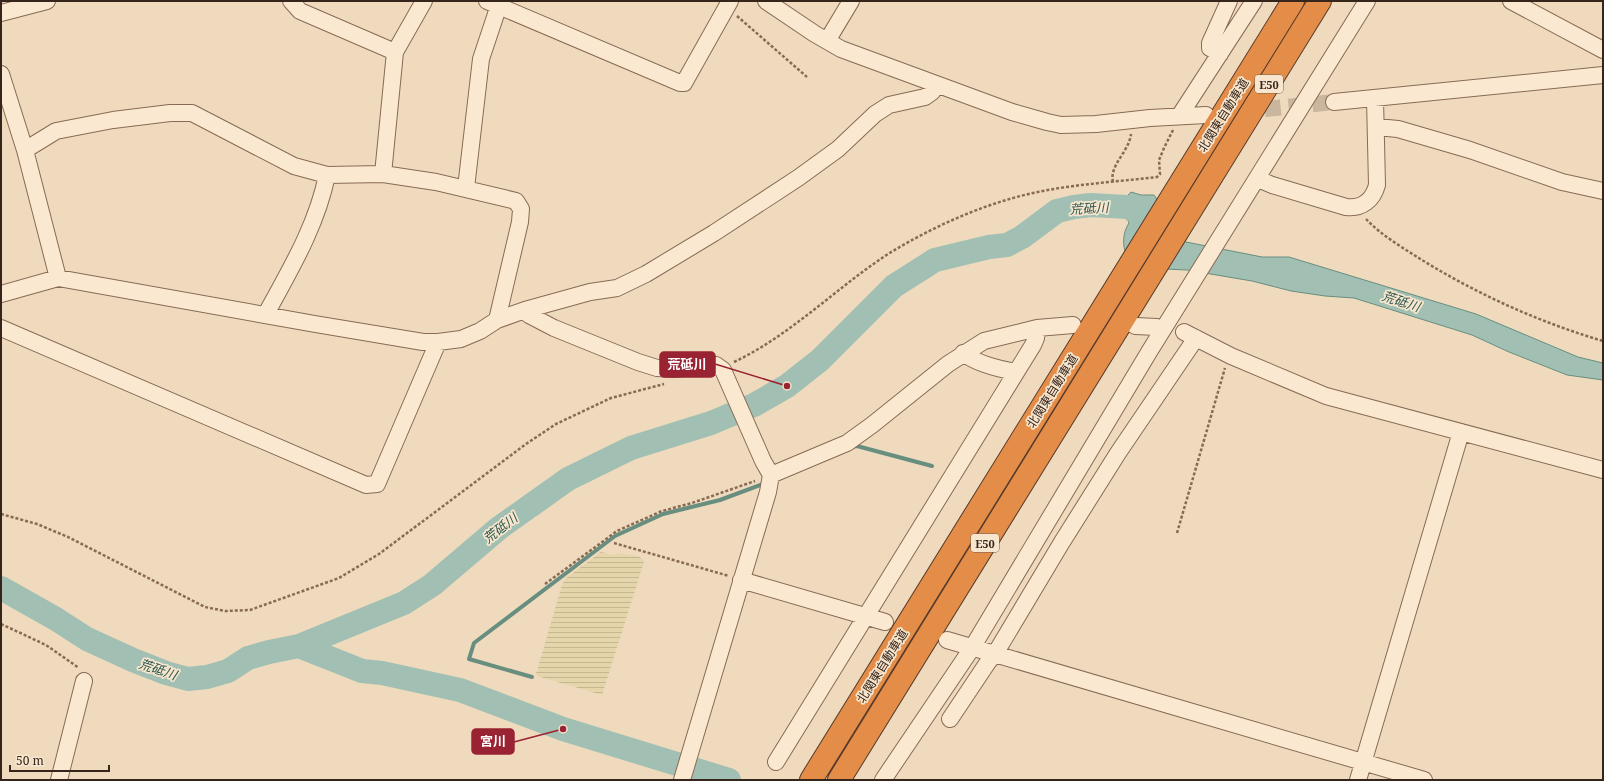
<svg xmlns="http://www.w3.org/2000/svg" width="1604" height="781" viewBox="0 0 1604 781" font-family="'Noto Serif','Noto Sans JP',serif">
<defs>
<pattern id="farmland-rules" width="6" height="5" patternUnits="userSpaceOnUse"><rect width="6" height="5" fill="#e5d5aa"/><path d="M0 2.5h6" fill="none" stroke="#c5b792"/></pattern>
</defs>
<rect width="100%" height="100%" fill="#efdabd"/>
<!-- farmland -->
<path fill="url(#farmland-rules)" d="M601 552 614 555 620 553 632 555 640 557 644 562 602 695 537 676 536 674 562 585 565 579Z"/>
<!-- water -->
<path fill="#a1c0b3" stroke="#688e80" d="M1131 192 1141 195H1154L1186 242 1262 257H1289L1476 314 1578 357 1603 363V380L1567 375 1509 352 1472 335 1354 298 1325 296 1291 291 1252 281 1187 270 1165 269 1137 271C1134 266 1128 260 1126 254 1122 244 1123 232 1129 223L1126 216 1118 210 1119 204Z"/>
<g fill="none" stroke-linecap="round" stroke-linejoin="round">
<!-- stream -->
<path stroke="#688e80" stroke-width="4" d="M851 447 857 446 932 466
M532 677 469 659 474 643 615 536 663 514 720 500 766 483
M460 690 462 683"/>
<!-- river -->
<path stroke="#a1c0b3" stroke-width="24" d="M1 588 56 619 87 639 133 660 166 673 188 679 207 677 228 671 248 658 269 652 299 646 404 603 432 585 499 528 568 479 631 448 711 423 754 405 787 386 820 360 894 286 935 260 989 247 1007 245 1022 237 1057 211 1074 207 1091 205 1127 207 1136 211 1145 223
M299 646 362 671 382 673 460 690 563 729 729 780"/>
<!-- minor-tunnel -->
<path stroke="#cab69d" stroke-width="16" stroke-dasharray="16 8" stroke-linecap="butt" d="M1217 114 1334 102"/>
<!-- minor casing -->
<g stroke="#886a55" stroke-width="18">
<path id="minor" d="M291 1 300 11 395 52 383 174
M487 1 680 83H684L730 1
M766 1 815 34 841 49 1012 112 1047 122 1061 125 1096 124 1150 118 1206 115
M1511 1 1603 50
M1 13 47 1
M827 41 851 1
M395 52 424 1
M1220 54 1210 48V43L1229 1
M1 74 25 150 58 278
M1334 102 1603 75
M1180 115 1254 1
M1377 127 1398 129 1470 150 1562 182 1603 191
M25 150 56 131 113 120 170 113H192L294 166 327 175 383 174 436 182 516 201 521 209 520 222 497 320
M1258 179 1272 185 1346 207C1362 209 1373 200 1377 185L1375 99
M466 188 481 59 496 14 498 1
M1 294 58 278 315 324 423 342H438L461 339 480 331 497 320 525 310 590 292 617 288 646 274 714 233 798 178 838 149 875 114 889 105 925 97 932 92 936 85
M525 310 529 315 554 328 638 362 657 368 674 369 716 365 723 370 763 461 771 475 768 492 682 780
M266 314C290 270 317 225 327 175
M1135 326 1157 327
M1 328 366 485 377 484 438 342
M1184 332 1231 356 1326 396 1603 470
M963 353C977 364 999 369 1016 372
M771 475 847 443 872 425 948 364 984 341 1037 328 1073 325
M741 580 885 622
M947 640 1424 780
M950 719 988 662 995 654 1062 542 1118 453 1196 338
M776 762 1033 345 1036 338 1037 328
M59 780 84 681
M883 780 972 648 1149 352 1367 1
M1358 780 1461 432"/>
</g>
<!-- highway casing -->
<g stroke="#55392a" stroke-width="24">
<path id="highway" d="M811 780 1293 1
M839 780 1320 1"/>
</g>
<!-- path -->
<path stroke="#886a55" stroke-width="2.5" stroke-dasharray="3 2" stroke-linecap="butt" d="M737 16 807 77
M1113 182C1109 165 1129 152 1131 134
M1366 219C1381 235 1403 248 1422 260 1479 295 1539 322 1603 341
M734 362C791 335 836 288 888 254 932 227 983 204 1033 193 1074 184 1116 182 1157 177L1160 174 1159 160 1164 148 1173 130
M1 514 37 524 68 537 205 607 225 611 250 610 339 578 379 554 526 444 556 424 611 398 664 384
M1177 533 1225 368
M614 543 729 576
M545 584 617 531 662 511 692 503 755 481
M1 624 46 645 79 668"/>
<!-- minor -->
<use href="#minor" stroke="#fae9d0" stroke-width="16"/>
<!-- highway -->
<use href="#highway" stroke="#e48d48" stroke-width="22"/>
</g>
<g text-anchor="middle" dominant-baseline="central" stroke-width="3.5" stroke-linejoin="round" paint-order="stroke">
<!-- shield labels -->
<g fill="#f7e5cd" stroke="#705f50" stroke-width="1">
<rect x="1255" y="75" width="28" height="18" rx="3"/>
<rect x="971" y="534" width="28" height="18" rx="3"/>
</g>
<g font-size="11" font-weight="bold" fill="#36251b">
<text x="1269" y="84">E50</text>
<text x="985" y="543">E50</text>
</g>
<!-- street labels -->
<g font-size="12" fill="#36251b" stroke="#f7e5cd">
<text transform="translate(1223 115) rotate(-58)">北関東自動車道</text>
<text transform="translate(1052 391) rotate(-58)">北関東自動車道</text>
<text transform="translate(882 666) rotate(-58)">北関東自動車道</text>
</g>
<!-- water labels -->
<g font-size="13" font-style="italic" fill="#29574e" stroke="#f7e5cd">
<text transform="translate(1089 208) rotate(-3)">荒砥川</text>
<text transform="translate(1401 301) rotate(18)">荒砥川</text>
<text transform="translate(500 528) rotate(-38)">荒砥川</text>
<text transform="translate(158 669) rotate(19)">荒砥川</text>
</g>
</g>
<!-- callouts -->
<path fill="none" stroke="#992332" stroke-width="1.5" d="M787 386L715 364M563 729L514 742"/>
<g fill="#992332" stroke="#f7e5cd" stroke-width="1.5">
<circle cx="787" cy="386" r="4"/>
<circle cx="563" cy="729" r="4"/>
</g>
<g fill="#992332" stroke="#992332" stroke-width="1.5">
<rect x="660" y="352" width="55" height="25" rx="4"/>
<rect x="472" y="729" width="42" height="25" rx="4"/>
</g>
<g font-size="13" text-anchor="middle" font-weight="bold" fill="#fff">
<text x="687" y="369">荒砥川</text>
<text x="493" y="746">宮川</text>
</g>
<!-- border -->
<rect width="1604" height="781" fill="none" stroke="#36251b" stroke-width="4"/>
<!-- scale -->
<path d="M10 765v6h99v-6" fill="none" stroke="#36251b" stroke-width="2"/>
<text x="16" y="765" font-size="12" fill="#36251b" stroke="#f7e5cd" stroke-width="3" paint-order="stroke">50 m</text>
</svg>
